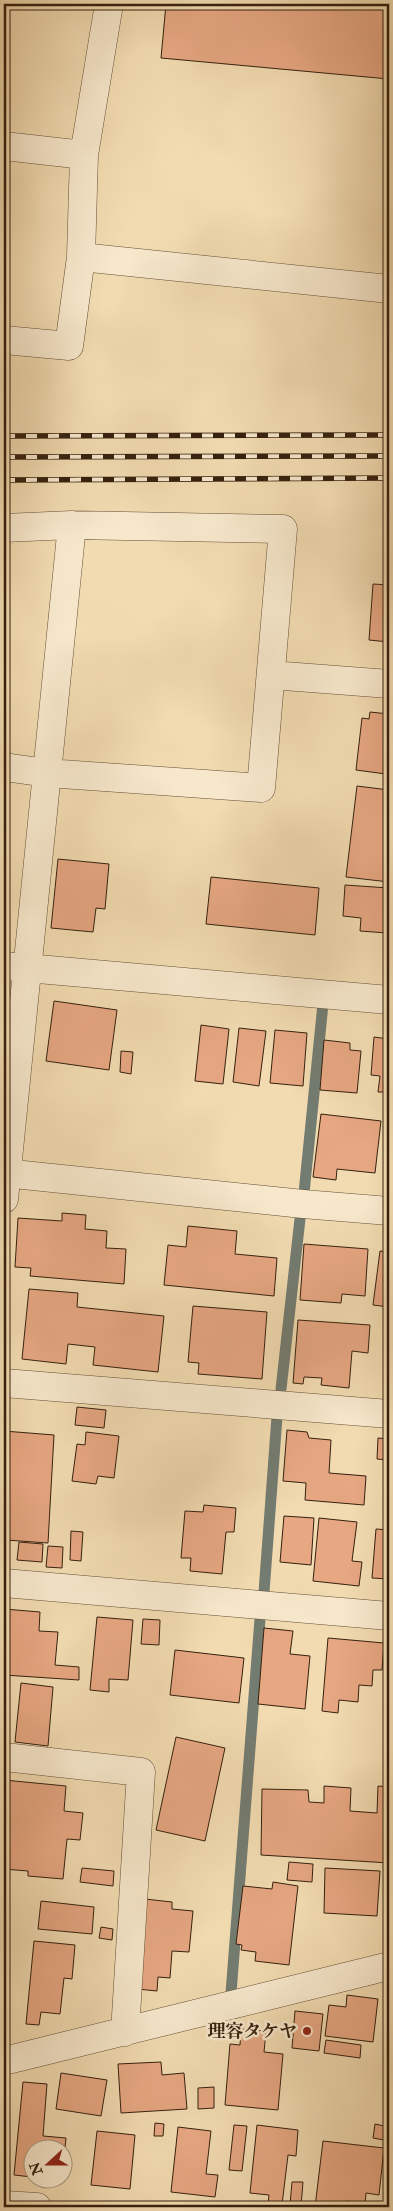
<svg xmlns="http://www.w3.org/2000/svg" width="393" height="2211" viewBox="0 0 393 2211" font-family="'IM FELL Double Pica','Noto Serif JP',serif">
<rect width="100%" height="100%" fill="#f2dbb1"/>
<filter id="stains"><feTurbulence type="fractalNoise" baseFrequency=".004" numOctaves="4"/><feColorMatrix values="0 0 0 0 .2 0 0 0 0 .09 0 0 0 0 .02 0 0 0 .5 -.17"/></filter>
<radialGradient id="worn" r=".72"><stop offset=".6" stop-color="#630" stop-opacity="0"/><stop offset="1" stop-color="#630" stop-opacity=".3"/></radialGradient>
<g fill="none" stroke-linecap="round" stroke-linejoin="round">
<!-- stream -->
<path stroke="#737c71" stroke-width="11" d="M304 1193 323 1004
M281 1389 300 1219
M264 1592 277 1417
M230 2006 260 1619"/>
</g>
<!-- building -->
<path fill="#e6a782" stroke="#35200e" d="M166 4H389V79L161 58Z
M373 584 389 585V642L369 640Z
M370 712 389 714V751L386 774 356 770 362 718 369 719Z
M357 786 389 790V882L346 877Z
M58 859 109 864 105 909 96 908 93 932 51 928Z
M211 877 319 888 315 935 206 924Z
M345 885 389 888V922H387V933L360 931 361 918 343 916Z
M54 1001 117 1010 109 1070 46 1061Z
M201 1025 229 1029 223 1084 195 1081Z
M239 1028 266 1031 259 1086 233 1082Z
M275 1030 307 1033 303 1086 270 1083Z
M374 1037 389 1039V1092H378L380 1076 371 1075Z
M324 1040 350 1043V1050L361 1051 357 1093 320 1090Z
M121 1051 133 1052 131 1074 120 1072Z
M321 1114 381 1121 375 1173 337 1169 336 1180 313 1177Z
M62 1213 86 1215 85 1229 107 1231 106 1248 126 1249 124 1284 30 1276 31 1268 15 1267 18 1218 62 1221Z
M188 1226 237 1231 235 1254 277 1258 274 1296 164 1285 168 1245 186 1247Z
M304 1244 368 1249 365 1296 342 1294 341 1303 300 1300Z
M380 1251 389 1252V1307L373 1305Z
M29 1289 78 1293 77 1307 164 1316 158 1372 93 1365 95 1347 68 1344 66 1364 22 1359Z
M193 1306 267 1312 262 1379 198 1374 199 1363 188 1362Z
M298 1320 370 1325 368 1353 352 1351 349 1388 321 1385 322 1378 304 1377 303 1384 293 1383Z
M77 1407 106 1410 104 1428 75 1425Z
M287 1430 307 1432 309 1438 331 1440 329 1473 366 1476 364 1505 305 1500 306 1483 283 1481Z
M4 1431 54 1435 48 1543 6 1540 8 1500H4Z
M86 1432 119 1436 114 1478 98 1476 96 1484 72 1481 77 1444 85 1445Z
M378 1438 389 1439V1460L377 1459Z
M204 1505 236 1508 234 1532H226L222 1574 190 1571 191 1558H181L185 1511 203 1512Z
M284 1516 314 1518 311 1565 280 1562Z
M319 1518 357 1522 352 1561 362 1562 359 1586 313 1581Z
M376 1529 389 1530V1579L372 1578Z
M71 1531 83 1532 81 1561 70 1560Z
M19 1542 43 1544 42 1562 17 1560Z
M48 1546 63 1547 62 1568 46 1567Z
M4 1609 40 1612 39 1631 58 1632 55 1665 79 1667V1680L4 1675Z
M97 1617 133 1620 128 1680 109 1679V1692L90 1690Z
M143 1619 160 1620 159 1645 141 1644Z
M264 1628 293 1631 290 1654 310 1656 305 1709 258 1704Z
M328 1638 384 1643 382 1670H373L372 1686 359 1685 358 1702 339 1700 338 1713 322 1711Z
M175 1650 244 1658 239 1703 170 1695Z
M21 1683 53 1687 48 1746 15 1742Z
M176 1737 225 1748 205 1841 156 1830Z
M4 1780 66 1786 64 1811 83 1813 80 1840 67 1839 63 1879 28 1876V1871L4 1869Z
M324 1786 351 1788 350 1811 377 1813 378 1786 389 1787V1863L261 1855 262 1789 308 1790 309 1802 324 1803Z
M289 1862 313 1864 312 1882 287 1880Z
M82 1868 114 1871 113 1886 80 1882Z
M325 1868 380 1871 377 1916 324 1913Z
M273 1882 298 1886 289 1965 255 1961 256 1952 241 1950 242 1945 236 1944 243 1886 272 1889Z
M145 1899 172 1902V1909L193 1911 189 1952 172 1951 170 1978 158 1977 157 1991 137 1989Z
M41 1901 94 1907 92 1934 38 1929Z
M101 1927 113 1929 112 1940 99 1938Z
M34 1941 75 1945 72 1979 64 1978 60 2014 41 2012 39 2025 26 2024Z
M347 1995 378 1999 373 2042 325 2036 329 2005 346 2007Z
M4 2010H7L6 2033 4 2034Z
M295 2011 323 2014 319 2051 292 2048Z
M241 2029 266 2031 264 2052 283 2054 278 2110 225 2105 230 2044 240 2045Z
M326 2040 361 2045 360 2058 324 2053Z
M161 2062 162 2075 184 2073 187 2109 121 2113 118 2064Z
M61 2073 107 2080 101 2116 56 2109Z
M23 2082 47 2084 43 2136 66 2138 62 2177V2148H32V2177L14 2175Z
M214 2087V2108L198 2109V2088Z
M155 2123 164 2124 163 2136H154Z
M4 2124H8L7 2136 4 2135Z
M375 2124 389 2127V2141L373 2138Z
M234 2125 247 2126 242 2171 229 2170Z
M257 2125 298 2130 296 2156 288 2155 282 2205 268 2204 269 2195 250 2193Z
M178 2127 211 2131 206 2174 218 2175 215 2197 171 2192Z
M97 2131 135 2135 130 2189 91 2185Z
M323 2141 384 2148 379 2195 366 2193 365 2204 346 2201V2207H315Z
M292 2182H303L301 2206 290 2205Z"/>
<g fill="none" stroke-linecap="round" stroke-linejoin="round">
<!-- minor casing -->
<g stroke="#644f37" stroke-width="29">
<path id="minor" d="M4 146 84 155
M81 257 389 289
M4 340 69 346 81 257 84 155 109 4
M4 528 72 525 283 529 261 788 47 773 4 767
M271 675 389 684
M4 966 389 1000
M4 1173 303 1204 389 1211
M4 1199 72 525
M4 1383 389 1414
M4 1583 389 1616
M4 1757 141 1772 125 2032
M4 2061 389 1966
M4 2205 37 2207"/>
</g>
<!-- minor -->
<use href="#minor" stroke="#f7e8cc" stroke-width="28"/>
<!-- rail casing -->
<g stroke="#35200e" stroke-width="5.5">
<path id="rail" d="M4 436 389 435
M4 457 389 456
M4 480 389 478"/>
</g>
<!-- rail -->
<use href="#rail" stroke="#f7e8cc" stroke-width="4" stroke-dasharray="11" stroke-linecap="butt"/>
</g>
<!-- markers -->
<circle fill="#8f2418" stroke="#f7e8cc" stroke-width="2" cx="307" cy="2031" r="5"/>
<g text-anchor="middle" dominant-baseline="central" stroke-width="5" stroke-linejoin="round" paint-order="stroke">
<!-- poi labels -->
<g font-size="18" font-weight="bold" fill="#35200e" stroke="#f7e8cc" text-anchor="end">
<text x="297" y="2031">理容タケヤ</text>
</g>
</g>
<!-- margin -->
<rect width="393" height="2211" fill="none" stroke="#f2dbb1" stroke-width="20"/>
<rect x="5" y="5" width="383" height="2201" fill="none" stroke="#35200e" stroke-width="2.5"/>
<rect x="10" y="10" width="373" height="2191" fill="none" stroke="#35200e"/>
<!-- north arrow -->
<g transform="translate(48 2164) rotate(249)"><circle r="24" fill="#f7e8cc" stroke="#a99880"/>
<path d="M0-4L9 19L0 12L-9 19Z" fill="#8f2418"/>
<text y="-8" font-size="14" font-weight="bold" text-anchor="middle" fill="#35200e">N</text>
</g>
<rect width="100%" height="100%" filter="url(#stains)"/>
<rect width="100%" height="100%" fill="url(#worn)"/>
</svg>
